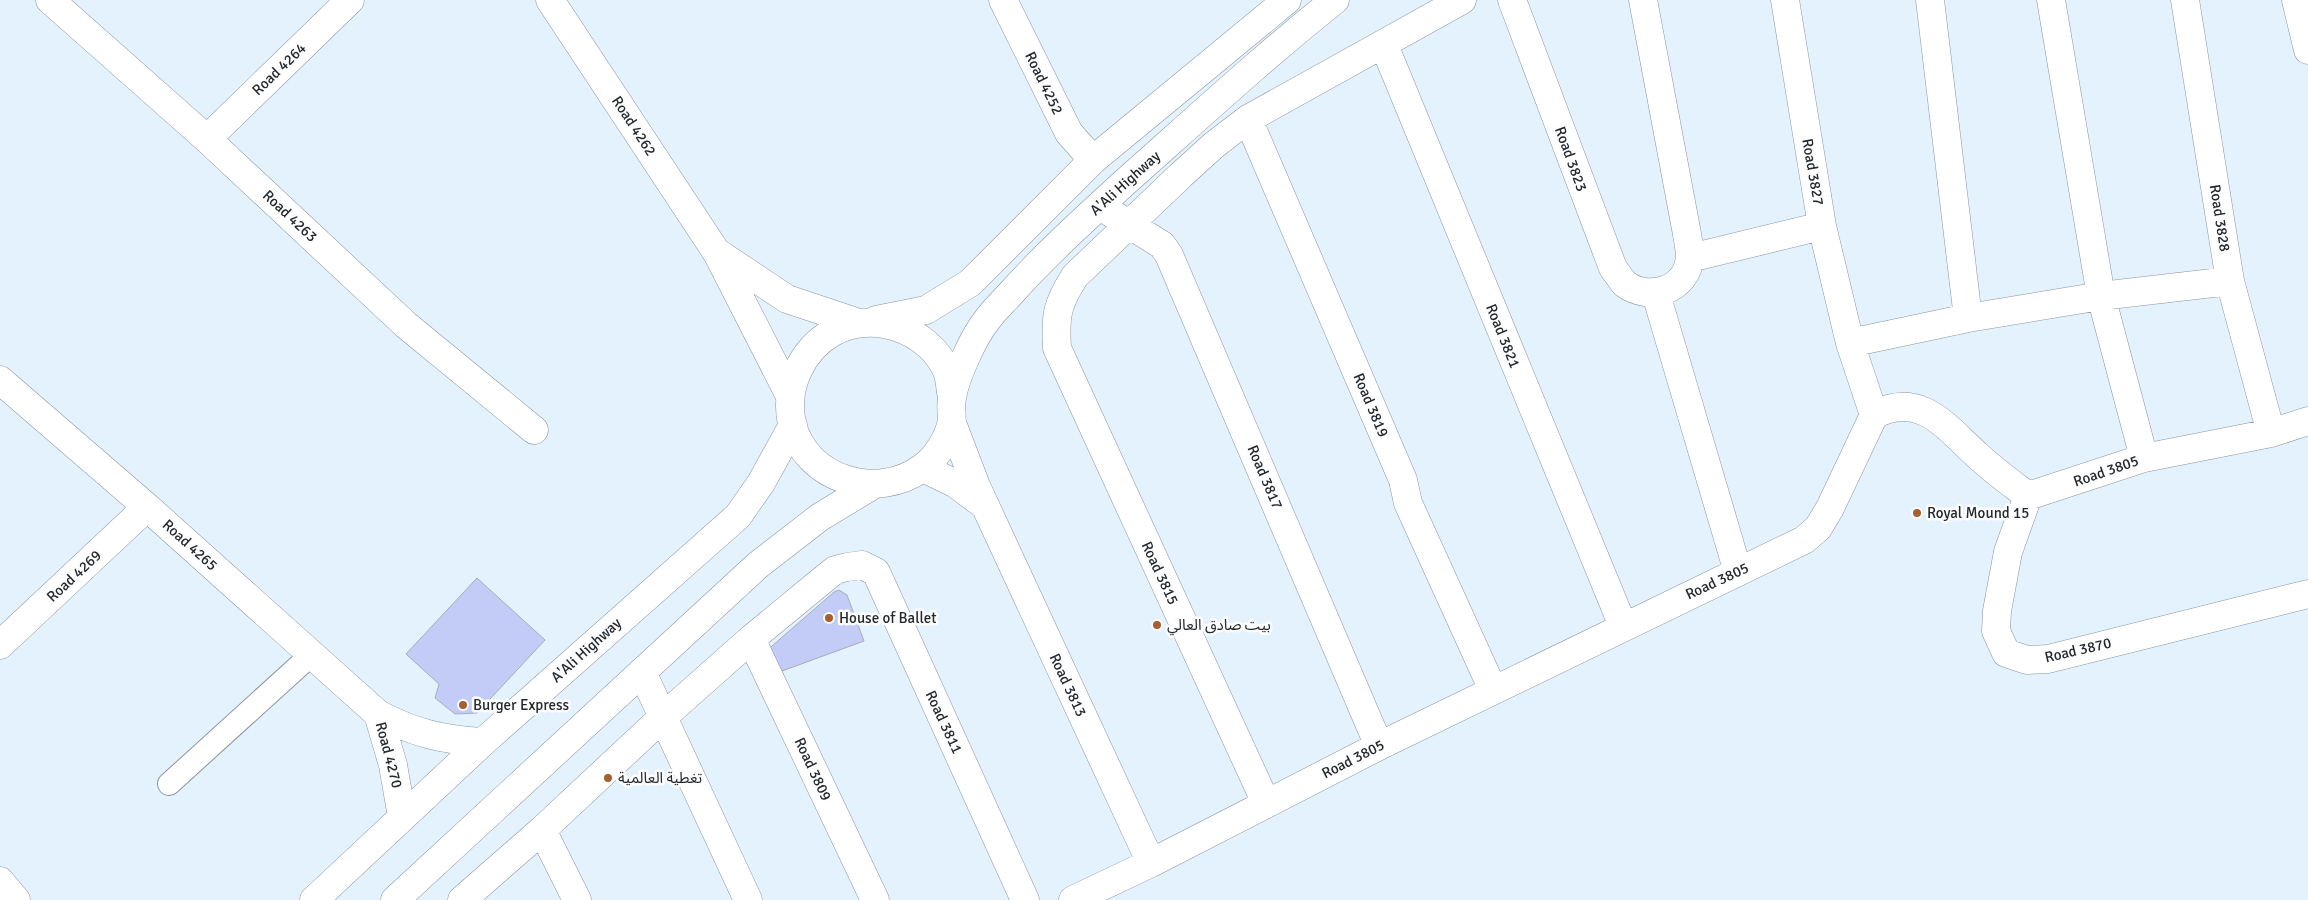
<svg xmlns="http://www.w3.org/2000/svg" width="2308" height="900" viewBox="0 0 2308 900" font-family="Signika,'Noto Sans Arabic',sans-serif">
<rect width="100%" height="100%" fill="#e4f2fd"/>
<!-- building -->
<path fill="#c3cbf7" stroke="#a9abba" d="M477 578 545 640 477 713 455 714 435 698 439 684 406 654Z
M839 590 847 595 864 641 782 671 786 683 764 653 834 592Z"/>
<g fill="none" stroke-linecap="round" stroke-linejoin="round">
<!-- lane casing -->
<g stroke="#8995a0" stroke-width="24">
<path id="lane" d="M169 784 311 655"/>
</g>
<!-- street casing -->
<g stroke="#8995a0" stroke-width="29">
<path id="street" d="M50 0 207 139 406 325 534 430
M550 0 717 253 790 396
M1003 0 1069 133 1093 160
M1512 0 1613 268C1617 273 1621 280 1625 284 1650 302 1687 290 1690 257 1690 250 1688 241 1687 234L1643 0
M1785 0 1822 226 1850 343 1874 415
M1930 0 1968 318
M2051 0 2101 296 2144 458
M2185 0 2230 281 2271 433
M2296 0 2308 50
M1384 45 1623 626
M1248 119 1403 480 1408 503 1493 690
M207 139 350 0
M1100 206 1162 245 1169 255 1379 746
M718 253 787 299 859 323
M1690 258 1822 226
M1656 294 1738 572
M1850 343 1968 318 2101 296 2230 281
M0 380 147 507 378 714C414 733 443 740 483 742
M952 423 976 486 1151 863
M923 468 956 484 984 505
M2028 496 2008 552 1997 611 1996 631 2006 653 2027 660 2048 659 2308 594
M751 639 875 900
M0 645 147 507
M642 672 748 900
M378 714 393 765 402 817
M1266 803 1057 348C1055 315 1057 304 1075 276L1181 175 1214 145 1248 119 1462 0
M542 830 577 900
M0 881 16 900
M462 900 542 830 663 717 751 639 819 583 835 570 847 567 862 565 876 572 1025 900
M1073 900 1151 863 1379 746 1804 540 1818 528 1830 508 1874 415C1920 390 1946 427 1977 455 1993 470 2011 483 2028 496L2144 458 2271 433 2308 421"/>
</g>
<!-- secondary casing -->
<g stroke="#8995a0" stroke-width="29">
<path id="secondary" d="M876 320 926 310 970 283 1093 160 1287 0
M952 397C950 389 950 378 947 371 929 329 872 310 833 332 801 350 784 388 792 424 806 480 877 501 922 468 935 459 947 441 951 425 953 416 950 406 952 398 955 377 974 336 987 320 994 310 1004 301 1012 292 1047 253 1086 218 1124 183 1194 121 1262 58 1335 0
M314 900 483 742 738 516 761 483 793 425
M395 900 758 565 820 517 873 485"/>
</g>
<!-- lane -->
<use href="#lane" stroke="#fff" stroke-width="22"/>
<!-- street -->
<use href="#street" stroke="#fff" stroke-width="28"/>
<!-- secondary -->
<use href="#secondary" stroke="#fff" stroke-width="28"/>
</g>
<!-- markers -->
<g fill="#a46031" stroke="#fdfdfd" stroke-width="2">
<circle cx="1917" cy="513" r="5"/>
<circle cx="829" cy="618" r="5"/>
<circle cx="1157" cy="625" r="5"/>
<circle cx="463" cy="705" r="5"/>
<circle cx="608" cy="778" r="5"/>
</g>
<g text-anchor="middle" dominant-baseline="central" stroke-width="5" stroke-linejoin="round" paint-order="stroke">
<!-- street labels -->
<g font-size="15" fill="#23282c" stroke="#fdfdfd">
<text transform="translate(279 69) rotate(-44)">Road 4264</text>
<text transform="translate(1044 83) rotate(64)">Road 4252</text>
<text transform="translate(634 126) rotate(57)">Road 4262</text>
<text transform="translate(1571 159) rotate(70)">Road 3823</text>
<text transform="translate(1813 172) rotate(80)">Road 3827</text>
<text transform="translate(1125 183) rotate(-42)">A'Ali Highway</text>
<text transform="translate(290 216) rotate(43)">Road 4263</text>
<text transform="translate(2220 218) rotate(81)">Road 3828</text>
<text transform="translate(1503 336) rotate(68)">Road 3821</text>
<text transform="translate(1371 405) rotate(67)">Road 3819</text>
<text transform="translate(2106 471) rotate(-19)">Road 3805</text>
<text transform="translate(1265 477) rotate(67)">Road 3817</text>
<text transform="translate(190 545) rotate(42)">Road 4265</text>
<text transform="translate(1160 573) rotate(65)">Road 3815</text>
<text transform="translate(74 576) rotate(-43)">Road 4269</text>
<text transform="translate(1717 581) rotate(-25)">Road 3805</text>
<text transform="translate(586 650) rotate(-42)">A'Ali Highway</text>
<text transform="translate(2078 650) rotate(-13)">Road 3870</text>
<text transform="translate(1068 685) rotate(65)">Road 3813</text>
<text transform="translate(944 722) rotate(65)">Road 3811</text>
<text transform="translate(389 755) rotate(75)">Road 4270</text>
<text transform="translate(1353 759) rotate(-27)">Road 3805</text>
<text transform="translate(813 769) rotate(65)">Road 3809</text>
</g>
<!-- poi labels -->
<g font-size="15" fill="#23282c" stroke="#fdfdfd" text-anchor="start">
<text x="1927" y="513">Royal Mound 15</text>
<text x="839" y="618">House of Ballet</text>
<text x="1167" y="625">بيت صادق العالي</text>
<text x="473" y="705">Burger Express</text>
<text x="618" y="778">تغطية العالمية</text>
</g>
</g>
</svg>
